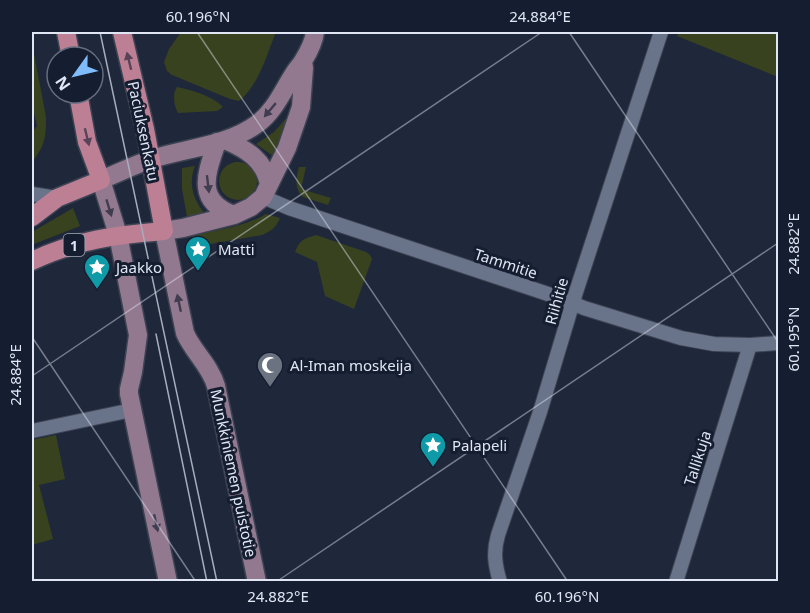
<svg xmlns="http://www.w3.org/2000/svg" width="810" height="613" viewBox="0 0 810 613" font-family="'Noto Sans',sans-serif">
<rect width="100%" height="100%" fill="#1f273a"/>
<!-- green -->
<path fill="#39421e" d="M181 32H276C267 54 259 85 239 101L230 99 172 75 167 71 164 62 169 49Z
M679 32H778V77L677 36Z
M32 43 46 117C46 137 45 146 32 162V132L37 126 32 104Z
M177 87C191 90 213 96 223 107L217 111 178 113C174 106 172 94 177 87Z
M289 115 273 156 256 144 274 132Z
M219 181a19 19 0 1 1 38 0a19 19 0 1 1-38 0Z
M195 166C188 183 193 199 204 213L187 217 182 189V168Z
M299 167H306L301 189 331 198 328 205 303 197C294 189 296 178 299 167Z
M73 208 80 226 34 244 32 239V232Z
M266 214 280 218C276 228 271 231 262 235L193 247 192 236C216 230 244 227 266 214Z
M316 235 366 252 370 255 372 259 354 309 325 296 317 262 295 252C300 240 303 239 316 235Z
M56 435 65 479 39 485 53 539 32 545V440Z"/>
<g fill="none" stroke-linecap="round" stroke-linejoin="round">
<!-- street casing -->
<g stroke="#3c4353" stroke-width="16">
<path id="street" d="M32 194 57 198
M263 197 289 208 560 298 584 308 681 338 714 344 750 345 778 343
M32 431 132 410
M500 582C495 565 493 552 498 535L540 412 576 292 661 32
M676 582 750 345"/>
</g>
<!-- secondary casing -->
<g stroke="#3c4353" stroke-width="21">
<path id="secondary" d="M225 140C246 149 265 160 269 185
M217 142C207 172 194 201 234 215
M168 582 129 394V389L133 372 138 335 118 235 101 180C118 173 134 165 152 159 186 148 227 146 257 124 275 111 283 90 295 72 297 68 301 65 303 61 308 53 314 41 315 32
M257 582 216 386C210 365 193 352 185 333L164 231 183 228 234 215 251 207 263 197 287 148 301 107 304 68 303 62"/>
</g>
<!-- primary casing -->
<g stroke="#3c4353" stroke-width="21">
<path id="primary" d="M66 32 71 57
M32 217 57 198 101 180 87 142 78 93
M32 261C76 240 116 235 164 231L145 129 122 32"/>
</g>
<!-- street -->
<use href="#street" stroke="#69738a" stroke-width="14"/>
<!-- secondary -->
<use href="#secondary" stroke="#93798f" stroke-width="18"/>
<!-- primary -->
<use href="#primary" stroke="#bd7f94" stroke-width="18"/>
<!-- tram -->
<path stroke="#a6adbc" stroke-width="1.5" d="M100 32 217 582
M156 334 207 582"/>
</g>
<!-- one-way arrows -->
<defs><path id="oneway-solid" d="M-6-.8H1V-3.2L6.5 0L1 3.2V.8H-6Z" transform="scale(1.5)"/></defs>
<g fill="#584458">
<use href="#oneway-solid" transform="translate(129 61) rotate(-104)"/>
<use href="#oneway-solid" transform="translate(87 137) rotate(76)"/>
</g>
<g fill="#413d51">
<use href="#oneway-solid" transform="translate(270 110) rotate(130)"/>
<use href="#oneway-solid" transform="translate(208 184) rotate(83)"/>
<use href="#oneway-solid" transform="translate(109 208) rotate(73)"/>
<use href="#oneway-solid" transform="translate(179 303) rotate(-102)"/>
<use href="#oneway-solid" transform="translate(156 523) rotate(78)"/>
</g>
<!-- ticks -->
<path fill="none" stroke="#e0e6f3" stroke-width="1.5" stroke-opacity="0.45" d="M197 32 568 582M569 32 778 342M32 337 196 582M32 376 542 32M276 582 778 243"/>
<!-- icons -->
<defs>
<g id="sight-pin" transform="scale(1.35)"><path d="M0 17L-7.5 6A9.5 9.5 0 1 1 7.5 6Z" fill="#0f9aa8" stroke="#151d30"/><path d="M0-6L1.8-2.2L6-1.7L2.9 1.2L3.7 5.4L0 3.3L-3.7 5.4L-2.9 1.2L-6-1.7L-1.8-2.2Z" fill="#fff"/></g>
<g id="mosque-pin" transform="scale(1.35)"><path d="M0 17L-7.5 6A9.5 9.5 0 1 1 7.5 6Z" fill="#6b7280" stroke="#151d30"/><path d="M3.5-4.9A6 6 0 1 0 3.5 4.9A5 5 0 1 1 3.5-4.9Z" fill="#fff"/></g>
</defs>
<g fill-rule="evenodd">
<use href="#sight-pin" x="198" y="249"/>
<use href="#sight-pin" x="97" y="267"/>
<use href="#mosque-pin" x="270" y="365"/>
<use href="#sight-pin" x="433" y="445"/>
</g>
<g text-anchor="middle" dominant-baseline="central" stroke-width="6" stroke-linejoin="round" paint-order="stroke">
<!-- shield labels -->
<rect fill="#151d30" stroke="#a3aab8" stroke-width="1.5" x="63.5" y="234" width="21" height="22" rx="4.5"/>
<g font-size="14" font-weight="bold" fill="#e0e6f3">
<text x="74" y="245">1</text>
</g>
<!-- street labels -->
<g font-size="15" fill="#e0e6f3" stroke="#151d30">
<text transform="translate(144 131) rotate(78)">Paciuksenkatu</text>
<text transform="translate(506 263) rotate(18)">Tammitie</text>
<text transform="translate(556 301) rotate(-74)">Riihitie</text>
<text transform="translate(697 458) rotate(-72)">Tallikuja</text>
<text transform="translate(234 473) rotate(78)">Munkkiniemen puistotie</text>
</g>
<!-- poi labels -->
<g font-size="15" fill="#e0e6f3" stroke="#151d30" text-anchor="start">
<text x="218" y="249">Matti</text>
<text x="116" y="267">Jaakko</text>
<text x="290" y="365">Al-Iman moskeija</text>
<text x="452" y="445">Palapeli</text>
</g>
</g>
<!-- border -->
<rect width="810" height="613" fill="none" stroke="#151d30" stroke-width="66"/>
<!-- north arrow -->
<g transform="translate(75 75) rotate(236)"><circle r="28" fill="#151d30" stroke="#666d7e" stroke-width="1.5"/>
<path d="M0-4.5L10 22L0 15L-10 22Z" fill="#81bcfa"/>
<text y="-9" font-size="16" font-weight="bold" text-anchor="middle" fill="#e0e6f3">N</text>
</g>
<rect x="33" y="33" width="744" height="547" fill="none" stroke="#e0e6f3" stroke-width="2"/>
<g font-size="15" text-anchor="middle" fill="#e0e6f3">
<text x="198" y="22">60.196°N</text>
<text x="540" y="22">24.884°E</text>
<text transform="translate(794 244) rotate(-90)" y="5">24.882°E</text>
<text transform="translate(794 339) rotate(-90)" y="5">60.195°N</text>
<text transform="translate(16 375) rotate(-90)" y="5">24.884°E</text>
<text x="278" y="602">24.882°E</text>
<text x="567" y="602">60.196°N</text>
</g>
</svg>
